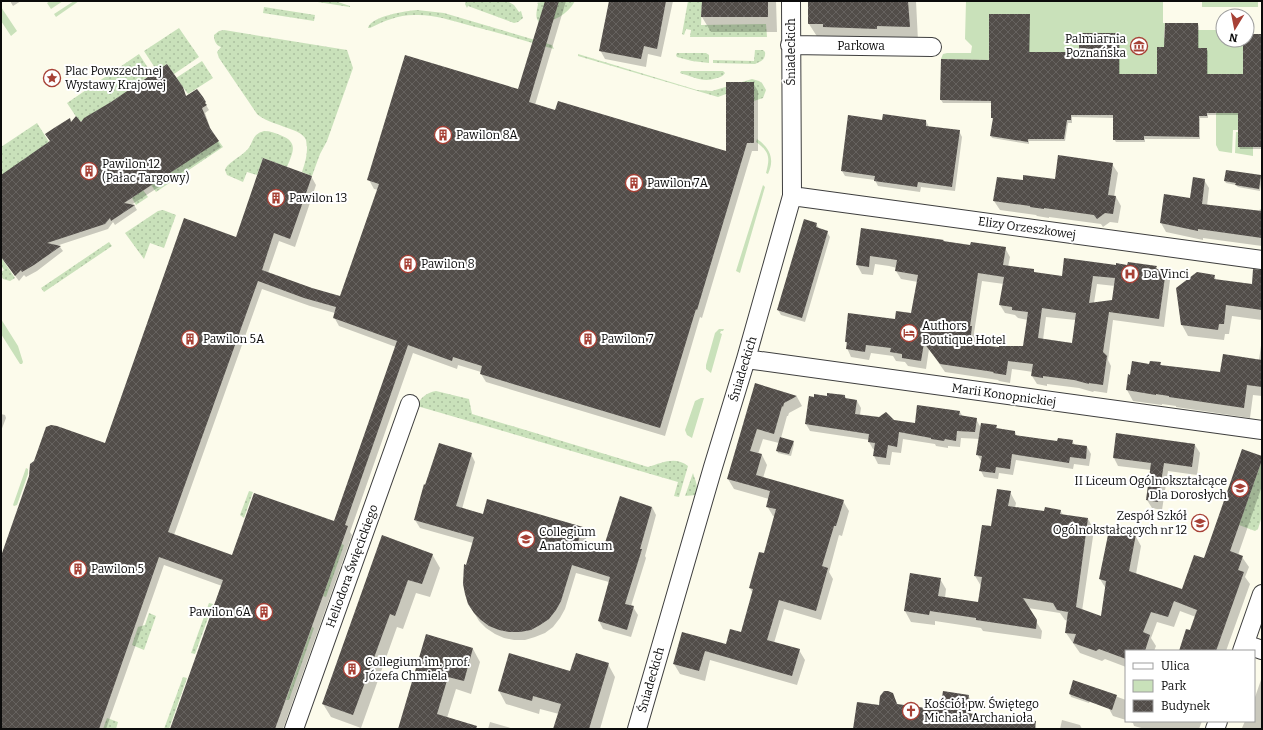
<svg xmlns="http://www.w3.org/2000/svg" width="1263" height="730" viewBox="0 0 1263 730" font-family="Bitter,serif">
<defs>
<pattern id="grass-dots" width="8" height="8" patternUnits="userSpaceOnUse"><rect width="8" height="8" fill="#c9e1ba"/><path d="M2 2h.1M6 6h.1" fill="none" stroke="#abc09f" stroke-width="1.8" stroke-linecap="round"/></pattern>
<pattern id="building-cross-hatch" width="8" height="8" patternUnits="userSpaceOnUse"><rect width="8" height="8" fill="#524d49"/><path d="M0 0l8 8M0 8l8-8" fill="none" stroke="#66625f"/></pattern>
</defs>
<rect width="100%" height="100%" fill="#fcfbeb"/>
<!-- grass -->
<path fill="url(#grass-dots)" d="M311 1H335L350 6V7Z
M466 1H507L514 5 519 12 521 11 523 18 518 22 514 23 468 6 467 8 465 4Z
M545 1H575C567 15 555 21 540 23 534 18 537 11 538 4L537 3Z
M688 1H702L701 25 766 24 767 37H690L691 30 686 29 684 35 682 34Z
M264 7 315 15 314 21 263 13Z
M417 10 444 13 552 45 554 49C525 41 497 32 468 25 450 20 433 14 414 15 398 15 384 21 370 28H368C371 16 406 11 417 10Z
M179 28 199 57 174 74 167 64 157 71 144 51Z
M224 30 347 50 353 68 327 141 320 154 312 176 302 172C305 163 307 157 307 147 306 144 307 141 305 138 299 128 269 125 257 114L219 58 217 52 221 47C216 45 214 41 214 35L219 31Z
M755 50H763L765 52C766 59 761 62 755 64L713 63V60L754 61Z
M677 53H706L709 55V63L692 61 677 57 676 55Z
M139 54 152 74 143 80 142 82 82 121H79L67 103Z
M578 54 697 90 712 91 752 79 759 81 762 83 766 90 763 98 754 101 753 94H726L718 97 578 56Z
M202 61 213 78 188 94 176 78Z
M681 71H723L725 73C723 76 721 77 717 78 703 83 694 77 680 73Z
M37 123 49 142 1 176V147Z
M264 131C270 131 275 133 280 135 299 142 293 152 287 167L263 158 257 175 247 172 243 182 227 175 225 170C226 164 240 157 246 151 254 144 250 135 264 131Z
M218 140 223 147 156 192 151 185Z
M143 190 148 197 136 205 132 198Z
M163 210 176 215 164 248 150 243 144 259 125 233 158 211Z
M109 242 112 246 44 292 41 288Z
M1 257 15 278 10 281 3 279 1 276V272L4 270 1 266Z
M436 391 469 399 472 414 648 467C662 463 675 456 688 466L679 497 674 496 678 482 417 406C421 397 426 393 436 391Z
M1262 460V516L1258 529 1255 531 1239 525Z
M693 473C695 480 699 487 696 495L685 496Z
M249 491 253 492 244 518 240 515Z
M341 544 344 545 326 597 323 596Z
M209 603 213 604 195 654 191 653Z
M149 613 156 616 144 650 132 645 138 627 145 625Z
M312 627 314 628 289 700H286Z
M183 677 187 678 169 729H164Z
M107 718 118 722 116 729H103Z"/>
<!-- park -->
<path fill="#c9e1ba" d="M50 1H63L51 9 47 3Z
M74 1H79L56 17 54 14Z
M966 1H1163V23H1165L1164 37 1170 47 1157 48V74H1119V33H1079V52H1029V14H989V60L941 59 943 54 947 53H971L972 46 965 39Z
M1202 1H1258V7H1202Z
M1 7 17 31 11 36 1 21Z
M1198 30H1223V40H1243V74H1207V48H1193V37H1198Z
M1216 113H1244L1259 124H1238V130H1233L1232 153 1219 151 1216 145Z
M1236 132H1238V147H1253V156L1235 153Z
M757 139C770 148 775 159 768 174L766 173C770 158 770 152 756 142Z
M763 185 765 187 740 273 736 271Z
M1 319 18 346 23 362 22 364H20L1 334Z
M719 329H724L723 331H721L720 333 722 334 711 373 706 369V365L715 333Z
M701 398H704L692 438 687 435 685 430 695 401Z
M26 468 28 469V474L17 505 14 506 13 505Z"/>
<!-- shadow -->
<path fill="#0003" fill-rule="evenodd" d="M10 1H21L13 6Z
M546 1H566L535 105 555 111 727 152 753 83 758 91V151H752L702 318 700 317 665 436 486 382 481 374V372L458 365 457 369 413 353 350 532 352 535 283 729H171L222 586 164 565 106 729H1V559L106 444 236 238 311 176 316 185 295 247 279 241 268 273 311 289 341 298 378 190 374 189 369 180 519 90ZM262 289 310 306 335 313 334 317 339 326 396 347 334 522 233 556 174 535Z
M610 1H673L661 57 648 54 646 67 605 59 600 50Z
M703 1H776L777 32H711L702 17Z
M809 1H916L918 41 818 38 809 24Z
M1029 15 1030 17V53H1080L1119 34 1120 36V75H1158L1165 48 1198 24 1199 27V49H1206L1208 51V75H1244V40H1247V35H1262V149H1240L1239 146V115H1208V118H1200V139H1145V142H1116L1114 139V118L1072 117V123H1068L1065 141H1029V144L992 138 991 136 994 121 992 118V103H943L941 100 942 60 990 61Z
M182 88 186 96 206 105 209 110 205 113 212 133 221 147 131 205H134L137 210 115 225 113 222 108 229 56 246 60 247 63 251 37 271 26 277 24 275 19 281 1 257V176L51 142 46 135 71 123 81 124Z
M883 121H926L929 127 959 131 962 137 955 191 921 187 920 192 878 186 875 180 845 176 842 171Z
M1112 164 1118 173 1114 197H1116L1121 206 1118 223 1110 222 1103 227 1101 224 1049 217V218L1037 216 1036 215 1000 210 994 201 1023 182 1056 180Z
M1261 176 1262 178 1260 191 1238 187 1236 185 1226 183 1225 181Z
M1204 180 1209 188 1207 206 1259 212 1260 209 1262 210V246L1203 238V240L1166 232 1161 223 1165 195 1191 199Z
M816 224 820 230 827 232 830 237 805 322 781 315 778 310Z
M862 229 971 247 1005 248 1010 257 1008 267 1033 270 1035 274 1062 277 1117 266 1156 267 1158 270 1166 271 1170 280 1164 327 1113 320 1108 360 1111 366 1107 393 1094 391 1093 392 1079 388 1047 384V386L1037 384 1032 376 1033 372 1012 369 1010 383 999 381 998 380 945 372 929 349 926 369 908 366 905 362 896 361 893 356 871 353 869 360 851 357 847 348V345L846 342 848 314 896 321 912 314 918 282 901 279 896 271 897 268 889 266 875 264 873 275 862 274 857 265ZM982 281 1004 284 1000 305 1005 313 1015 315 1018 318 1028 320 1024 347 1000 348 975 346 976 336 974 333ZM1097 284 1115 286 1113 301 1094 303ZM1046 317 1076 320 1072 344 1043 340Z
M1214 276 1217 281 1252 285 1262 284V320L1232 316 1229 334H1225L1224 340 1188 336 1182 325Z
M1262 338V396L1253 395 1250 418 1176 407V406L1162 404V405L1133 401 1127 390 1131 376 1150 365 1160 363 1162 366 1221 373 1259 360Z
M756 384 797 397 802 406 789 413 788 416H787L781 438 793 442 794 444 791 456 778 453 777 450 779 443 763 439 758 454 762 455 767 465 763 478 843 501 849 511 842 536 839 535 829 572 833 579 821 620 784 609 774 643 799 650 805 660 797 685 710 660 705 681 680 674 674 664 683 633 727 646 742 633 753 594 750 588 765 554 775 517 773 516 767 506 769 499 734 489 728 479Z
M845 396 847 400 857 401 861 408 860 415 915 424 960 412 963 417 976 419 981 428 996 426 998 430 1015 432 1017 436 1058 442 1072 441 1075 445 1087 447 1091 454 1089 466 1074 464 1073 469 1016 460 1013 475 999 473 998 479 984 477 981 471V461L977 454 980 439 961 438 960 447 948 446V448L936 446 935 444 903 439 901 453 892 452 890 465 878 464 874 456 875 450 873 449 869 442 870 440 810 431 806 424 810 397Z
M1 414 5 415 6 418 1 431Z
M1195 445 1200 453 1197 475 1168 471 1162 510 1152 508 1147 500 1151 470 1118 466 1114 458Z
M471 454 475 462 462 509 483 515 582 528 587 536 584 544 604 550 652 507 656 515 645 556 646 558 631 606 633 607 638 615 631 637 603 629 599 621 609 582 576 573 565 609 560 618 553 627 545 633 535 637 525 640H514L504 638 495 634 486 628 479 621 469 604 467 567 473 543 420 528 415 520Z
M1262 457V486L1238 555 1242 557 1249 567 1245 577 1250 584 1226 651H1180L1190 631 1196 617 1180 611 1174 627 1157 622 1151 638 1156 646 1154 651H1126V667L1105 659 1102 661 1080 653 1066 633 1068 621 1065 620 1060 613 1028 608 1042 631 1041 639 983 631 981 628 935 621V625L911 622 905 611 910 574 940 579 946 589 945 598 979 604 981 586 975 576 992 527 1010 492 1016 503 1015 508 1045 513 1060 510 1063 515 1088 519 1094 530 1082 611 1101 617 1106 589 1100 579 1135 535 1141 546 1136 574 1183 590 1204 560Z
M382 537 432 554 440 568 430 597 416 593 403 629 397 627 361 728 331 717 323 704Z
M426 636 473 649 480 662 471 694 456 689 447 718 461 729H399Z
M608 664 615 677 600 729H554L559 714 540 709 539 714 506 704 499 691Z
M1262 677V729H1240L1242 728 1245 721H1254V700Z
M1094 690 1089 703 1071 697 1070 694Z
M892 693 898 705 941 711 968 695 972 703 971 714 1033 722 1037 729H854Z
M1109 694 1126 700V720L1113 716 1107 705Z
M1062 720 1080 725 1082 729H1060Z
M1128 721H1202L1199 729H1145L1134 726 1133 723Z
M490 722 514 729H488Z"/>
<!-- building -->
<path fill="url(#building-cross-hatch)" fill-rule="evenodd" d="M545 1H559L529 102 555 110 558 101 726 151V82H754V143H747L697 310 696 309 660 428 480 374 482 366 453 357 452 361 408 345 345 525 348 526 275 729H170L223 580 159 557 99 729H1V556L29 476 30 464 34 461 46 427 51 425 57 426 105 443 184 218 236 237 263 158 312 176 290 239 274 233 262 270 312 288 340 296 379 184 367 180 405 55 518 89ZM258 281 304 298 336 307 333 318 397 341 334 521 254 493 232 555 168 532Z
M609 1H666L657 49 644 46 641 59 599 51Z
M702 1H768V17H701Z
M808 1H908L910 27 877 26V29L823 27V24H808Z
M989 14H1030L1029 52H1079V33H1119V74H1157V47H1164L1165 23H1198V48H1207V74H1243V40H1247V34H1262V147H1238V113H1207V116H1199V137L1144 136V140H1113V115H1071V120H1067L1064 139H1028V142L990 136 993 118H991V101L940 100 941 59 989 60Z
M167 64 183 87 186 96 197 89 203 97 206 102 205 103 207 105 202 108 210 128 219 141 124 203 135 205 111 221 110 218 105 224 47 243 61 246 34 265 22 272 21 270 15 276 1 257V175L50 141 45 134 54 128 70 118 71 122 76 116 81 122 84 118 111 102Z
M883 114 926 120V126L960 130 952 187 918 182 917 187 874 181 875 176 841 171 848 115 882 120Z
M1058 155 1113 163 1108 195 1116 196 1113 214 1105 213 1097 219 1094 215 1044 208V209L1030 207V206L993 201 997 177 1023 180V175L1055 179Z
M1226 170 1261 175 1259 189 1235 185 1236 183 1224 181Z
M1193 177 1205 179 1202 204 1262 211V238L1198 229V231L1160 223 1164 194 1190 198Z
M804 219 817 223 816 227 828 231 802 318 777 310Z
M861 228 944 240 943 241 970 245 971 242 1006 247 1003 265 1034 269V272L1062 276 1064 258 1116 265V263L1127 265 1128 262 1157 266 1156 268 1157 269 1166 270 1159 319 1109 312 1103 352 1107 356 1103 385 1089 383V384L1074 380 1043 376V378L1031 376 1033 364 1008 361 1006 375 993 373 994 372 940 364 924 343 921 361 902 358V354L890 352 891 348 866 345 865 352 846 349 847 342H845L848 313 895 319 896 311 911 313 918 275 895 271 897 260 884 258 870 256 869 267 856 265ZM978 273 1004 277 999 305 1012 307V310L1028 312 1023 346H999V347L970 344 972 326H970ZM1093 276 1115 278 1112 300 1089 303ZM1042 308 1076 313 1072 343 1038 338Z
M1253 269 1262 270V310L1226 305 1224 324H1219L1218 330 1181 325 1176 288 1197 272 1215 275 1214 279 1252 284Z
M1223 354 1262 360V387L1247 385 1244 408 1169 397V396L1156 394V395L1126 390 1128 374 1130 375 1132 361 1149 364 1150 361 1161 362 1160 365 1220 372Z
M755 383 797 396 784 403 783 407 782 406 774 434 757 429 750 451 762 454 756 475 844 500 836 526H834L822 566 828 568 816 611 779 600 767 640 800 649 792 676 705 651 699 671 673 664 682 632 726 644 730 629 741 632 753 589 749 588 759 552 764 553 776 509 766 507 770 491 727 479Z
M827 393 845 395V398L857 400 855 414 879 417 886 412 894 420 915 423 917 405 960 411 959 415 977 418 975 432 957 431 956 441 945 439 944 441 931 439V438L899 432 897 447 888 445 886 458 873 456 875 443 868 442 869 434 805 424 809 396 814 397V394L827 396Z
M981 423 997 425 996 428 1015 431V435L1057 441 1058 438 1073 440 1072 444 1087 446 1086 459 1070 457 1069 463 1012 454 1010 469 996 467 995 473 979 471 982 456 976 455Z
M1116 433 1195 444 1192 467 1164 463 1158 502 1146 500 1151 463 1113 458Z
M780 437 794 441 789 454 776 451Z
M439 443 472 453 456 506 483 514 487 499 583 527 578 542 603 549 620 496 652 507 640 549H642L625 604 634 606 627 630 598 621 610 577 572 565 561 601 556 610 549 619 540 625 531 630 520 632H509L499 630 489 626 481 620 474 613 468 604 465 594 463 584 464 564 466 565 474 537 414 520 424 484 425 485Z
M1242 449 1262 456V460L1230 551 1243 556 1238 570 1244 572 1216 651H1179L1186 629 1190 630 1197 610 1174 601 1168 617 1151 612 1143 632 1150 635 1145 651H1126V659L1099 649 1096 651 1073 643 1076 634 1065 633 1068 612 1057 610 1053 603 1023 598 1037 620 1036 629 976 620V618L930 611 929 615 904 611 910 573 941 578 938 596 978 602 982 577 974 576 982 525 991 526 997 489 1011 491 1008 506 1044 511 1045 507 1061 510 1060 514 1088 518 1076 607 1101 616 1106 581 1099 579 1109 530 1136 534 1129 571 1182 589 1194 555 1204 558Z
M382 535 433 554 422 584 408 580 395 616 390 614 353 715 322 704Z
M426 634 473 648 464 681 448 677 437 714 477 726 476 729H398Z
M509 653 570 671 576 653 609 663 589 729H553L561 704 533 696 532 701 498 691Z
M1073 680 1117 695 1112 710 1069 694Z
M884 691H888L893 693 897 704 940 710 943 691 969 695 966 713 1036 721 1035 729H853L857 702 879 705 880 696Z"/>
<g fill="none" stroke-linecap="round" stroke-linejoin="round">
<!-- minor casing -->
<g stroke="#3e3e3e" stroke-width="20">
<path id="minor" d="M790 45 932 47
M792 196 1262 260
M746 359 1262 430
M1245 644 1262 650
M1242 651 1262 594
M294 729 410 404
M637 729 713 467 746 359 792 196 791 1
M1215 729 1218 721"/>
</g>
<!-- minor -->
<use href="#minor" stroke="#fff" stroke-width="18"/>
</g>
<!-- icons -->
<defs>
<g id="museum-ring" transform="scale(0.9)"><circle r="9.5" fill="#fff" stroke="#a74136" stroke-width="1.5"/><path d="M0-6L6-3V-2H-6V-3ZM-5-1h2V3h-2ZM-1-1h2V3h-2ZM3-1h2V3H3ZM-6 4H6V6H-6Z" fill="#a74136"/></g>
<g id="sight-ring" transform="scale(0.9)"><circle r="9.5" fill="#fff" stroke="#a74136" stroke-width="1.5"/><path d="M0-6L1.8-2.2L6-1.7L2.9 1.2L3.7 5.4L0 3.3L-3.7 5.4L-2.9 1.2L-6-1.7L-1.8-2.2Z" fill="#a74136"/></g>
<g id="building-ring" transform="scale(0.9)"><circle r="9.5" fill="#fff" stroke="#a74136" stroke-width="1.5"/><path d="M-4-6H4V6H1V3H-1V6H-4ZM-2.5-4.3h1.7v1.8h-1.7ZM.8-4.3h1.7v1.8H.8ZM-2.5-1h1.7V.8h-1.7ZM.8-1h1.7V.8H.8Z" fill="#a74136"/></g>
<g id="hospital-ring" transform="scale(0.9)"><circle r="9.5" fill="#fff" stroke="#a74136" stroke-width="1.5"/><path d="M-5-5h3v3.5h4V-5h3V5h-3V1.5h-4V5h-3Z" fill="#a74136"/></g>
<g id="hotel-ring" transform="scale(0.9)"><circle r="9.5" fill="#fff" stroke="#a74136" stroke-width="1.5"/><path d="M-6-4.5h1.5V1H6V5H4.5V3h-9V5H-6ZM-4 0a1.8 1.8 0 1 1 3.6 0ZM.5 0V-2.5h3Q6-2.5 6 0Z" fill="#a74136"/></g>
<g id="school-ring" transform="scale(0.9)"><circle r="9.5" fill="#fff" stroke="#a74136" stroke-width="1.5"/><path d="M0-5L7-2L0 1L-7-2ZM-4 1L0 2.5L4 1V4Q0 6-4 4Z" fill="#a74136"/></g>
<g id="university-ring" transform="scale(0.9)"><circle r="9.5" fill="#fff" stroke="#a74136" stroke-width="1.5"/><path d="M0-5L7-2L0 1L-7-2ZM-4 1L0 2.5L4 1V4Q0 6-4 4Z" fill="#a74136"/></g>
<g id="church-ring" transform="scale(0.9)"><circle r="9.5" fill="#fff" stroke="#a74136" stroke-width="1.5"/><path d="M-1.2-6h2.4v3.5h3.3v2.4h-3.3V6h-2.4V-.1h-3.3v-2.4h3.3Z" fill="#a74136"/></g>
</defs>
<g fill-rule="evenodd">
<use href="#museum-ring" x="1139" y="46"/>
<use href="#sight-ring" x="52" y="78"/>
<use href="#building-ring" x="443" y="135"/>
<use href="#building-ring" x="89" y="171"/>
<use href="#building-ring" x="634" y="183"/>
<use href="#building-ring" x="276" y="198"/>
<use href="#building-ring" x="408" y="264"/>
<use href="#hospital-ring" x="1130" y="274"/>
<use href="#hotel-ring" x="909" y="333"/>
<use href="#building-ring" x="190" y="339"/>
<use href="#building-ring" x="588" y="339"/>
<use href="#school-ring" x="1240" y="488"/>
<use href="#school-ring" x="1200" y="523"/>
<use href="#university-ring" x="526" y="539"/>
<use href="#building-ring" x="78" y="569"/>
<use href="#building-ring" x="264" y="612"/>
<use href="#building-ring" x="352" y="669"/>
<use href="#church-ring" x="911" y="711"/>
</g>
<g text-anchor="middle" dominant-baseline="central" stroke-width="4" stroke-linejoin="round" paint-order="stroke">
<!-- poi labels -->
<g font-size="12" fill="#0b0b0b" stroke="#fff" text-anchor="start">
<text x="1126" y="39" text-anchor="end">Palmiarnia<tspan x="1126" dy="14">Poznańska</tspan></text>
<text x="65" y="71">Plac Powszechnej<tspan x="65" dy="14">Wystawy Krajowej</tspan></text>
<text x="456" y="135">Pawilon 8A</text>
<text x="102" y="164">Pawilon 12<tspan x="102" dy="14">(Pałac Targowy)</tspan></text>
<text x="647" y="183">Pawilon 7A</text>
<text x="289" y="198">Pawilon 13</text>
<text x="421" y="264">Pawilon 8</text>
<text x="1143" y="274">Da Vinci</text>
<text x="922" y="326">Authors<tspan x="922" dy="14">Boutique Hotel</tspan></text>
<text x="203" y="339">Pawilon 5A</text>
<text x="601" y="339">Pawilon 7</text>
<text x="1227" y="481" text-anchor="end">II Liceum Ogólnokształcące<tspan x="1227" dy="14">Dla Dorosłych</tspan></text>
<text x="1187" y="516" text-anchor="end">Zespół Szkół<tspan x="1187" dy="14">Ogólnokstałcących nr 12</tspan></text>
<text x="539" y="532">Collegium<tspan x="539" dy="14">Anatomicum</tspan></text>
<text x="91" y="569">Pawilon 5</text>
<text x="251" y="612" text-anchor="end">Pawilon 6A</text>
<text x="365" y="662">Collegium im. prof.<tspan x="365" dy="14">Józefa Chmiela</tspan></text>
<text x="924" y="704">Kościół pw. Świętego<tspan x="924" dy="14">Michała Archanioła</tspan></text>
</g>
<!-- street labels -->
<g font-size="12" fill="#0b0b0b" stroke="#fff">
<text x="861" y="46">Parkowa</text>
<text transform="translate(791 52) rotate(-90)">Śniadeckich</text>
<text transform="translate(1027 228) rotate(8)">Elizy Orzeszkowej</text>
<text transform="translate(743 369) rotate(-73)">Śniadeckich</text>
<text transform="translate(1004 395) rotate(8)">Marii Konopnickiej</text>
<text transform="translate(352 566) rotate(-70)">Heliodora Święcickiego</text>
<text transform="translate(651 680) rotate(-74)">Śniadeckich</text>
</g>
</g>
<!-- border -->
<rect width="1263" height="730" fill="none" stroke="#0b0b0b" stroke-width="4"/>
<!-- legend -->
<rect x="1125" y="650" width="130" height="72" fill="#ffffff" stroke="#9d9d9d"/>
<rect x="1133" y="663" width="20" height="6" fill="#ffffff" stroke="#9d9d9d"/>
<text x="1161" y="670" font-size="12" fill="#0b0b0b">Ulica</text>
<rect x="1133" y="680" width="20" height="12" fill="#c9e1ba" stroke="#9d9d9d"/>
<text x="1161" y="690" font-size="12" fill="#0b0b0b">Park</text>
<rect x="1133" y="700" width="20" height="12" fill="url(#building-cross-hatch)" stroke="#9d9d9d"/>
<text x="1161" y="710" font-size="12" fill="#0b0b0b">Budynek</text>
<!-- north arrow -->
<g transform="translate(1235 28) rotate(190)"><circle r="19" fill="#ffffff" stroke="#9d9d9d"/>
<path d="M0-3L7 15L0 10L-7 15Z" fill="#a74136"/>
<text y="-6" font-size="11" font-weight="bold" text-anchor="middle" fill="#0b0b0b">N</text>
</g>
</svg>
